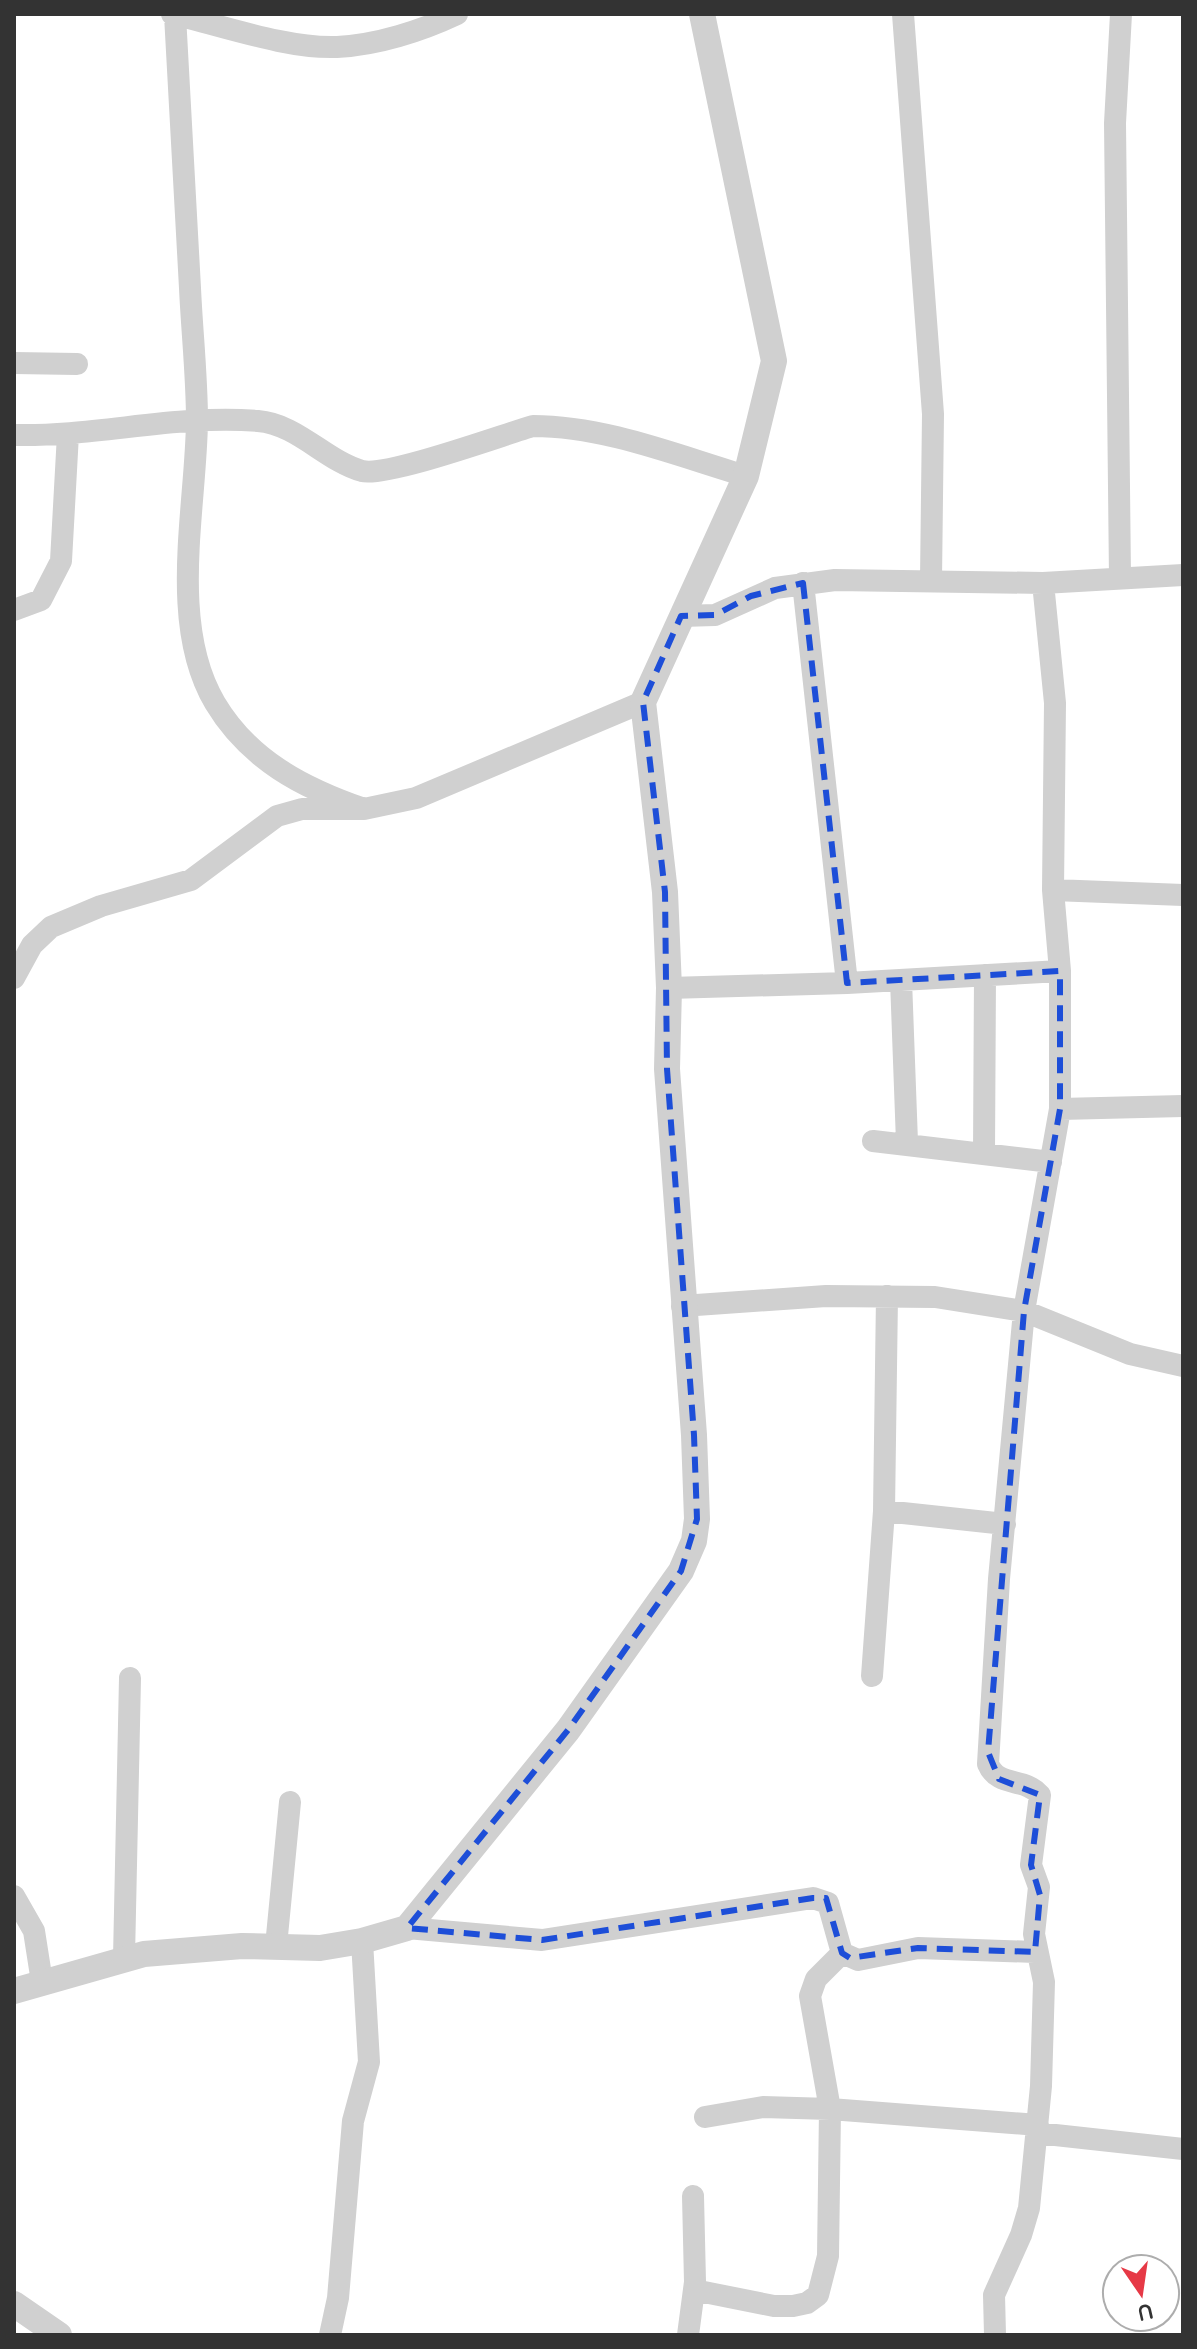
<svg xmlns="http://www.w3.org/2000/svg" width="1197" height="2349" viewBox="0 0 1197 2349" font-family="Quicksand,sans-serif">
<rect width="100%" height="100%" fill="#fff"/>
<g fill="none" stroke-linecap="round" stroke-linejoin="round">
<!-- minor -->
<path stroke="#d0d0d0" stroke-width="22" d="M172 14C221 25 287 49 337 47 377 45 421 31 457 14
M903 14 933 414 931 580
M175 15C180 106 185 197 190 288 192 332 197 377 197 421 196 508 168 624 215 703 249 760 303 788 364 809
M14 363 77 364
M14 435C96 437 177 414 258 421 297 424 326 461 362 471 387 477 502 435 533 426 605 426 678 456 746 476
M1120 578 1115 123 1121 14
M803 583 847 983
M1043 583 1055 703 1053 890 1060 971
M14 610 41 600 61 561 68 434
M681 616 715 615 775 588 835 580 1043 583 1183 575
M1053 890 1183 895
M14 978 32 945 51 927 101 906 191 880 277 816 302 809H364L416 798 643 702
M901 980 907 1142
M669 988 847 983 1060 971V1109L1024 1311 999 1579 988 1764C998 1788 1025 1777 1040 1795L1031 1865 1039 1887 1034 1934 1044 1982 1041 2086 1029 2208 1021 2235 994 2295 995 2335
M1060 1109 1183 1106
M873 1141 1051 1162
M984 1153 985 975
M682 1306 826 1296 935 1297 1024 1311 1130 1354 1183 1366
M884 1511 1005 1524
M872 1676 884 1511 887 1296
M14 1896 34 1931 42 1982
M407 1928 542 1940 813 1898 828 1903 842 1953 858 1960 918 1948 1035 1952
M276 1946 290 1802
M124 1958 130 1678
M705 2117 763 2107 830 2109 810 1996 816 1979 842 1953
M1037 2133 1183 2149
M694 2290 774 2306H793L807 2303 818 2295 828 2256 830 2109 1038 2125
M330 2335 338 2298 353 2121 369 2062 362 1941
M688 2335 695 2282 693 2196"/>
<!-- tertiary -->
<path stroke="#d0d0d0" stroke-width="26" d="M14 1991 144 1954 242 1946 320 1948 362 1941 407 1928 568 1730 681 1571 694 1541 697 1519 694 1435 667 1069 669 988 665 892 643 702 746 476 774 361 702 14
M14 2304 59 2335"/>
</g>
<!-- marked area -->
<path fill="none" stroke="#1d4ed8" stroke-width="6" stroke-dasharray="16 10" stroke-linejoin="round" d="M803 583 847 983 1060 971V1109L1024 1311 988 1752 999 1779 1040 1795 1031 1865 1040 1895 1035 1952 918 1948 850 1958 842 1953 826 1898H813L542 1940 407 1928 568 1730 681 1571 697 1519 694 1435 667 1069 665 892 643 702 681 616 715 615 751 596Z"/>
<!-- border -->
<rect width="1197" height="2349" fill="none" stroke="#333333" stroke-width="32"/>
<!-- north arrow -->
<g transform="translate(1141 2293) rotate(167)"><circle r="38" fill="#ffffff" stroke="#adadad" stroke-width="2"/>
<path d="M0-6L14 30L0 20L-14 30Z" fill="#e63946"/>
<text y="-12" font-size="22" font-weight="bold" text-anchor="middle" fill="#333333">U</text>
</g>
</svg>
